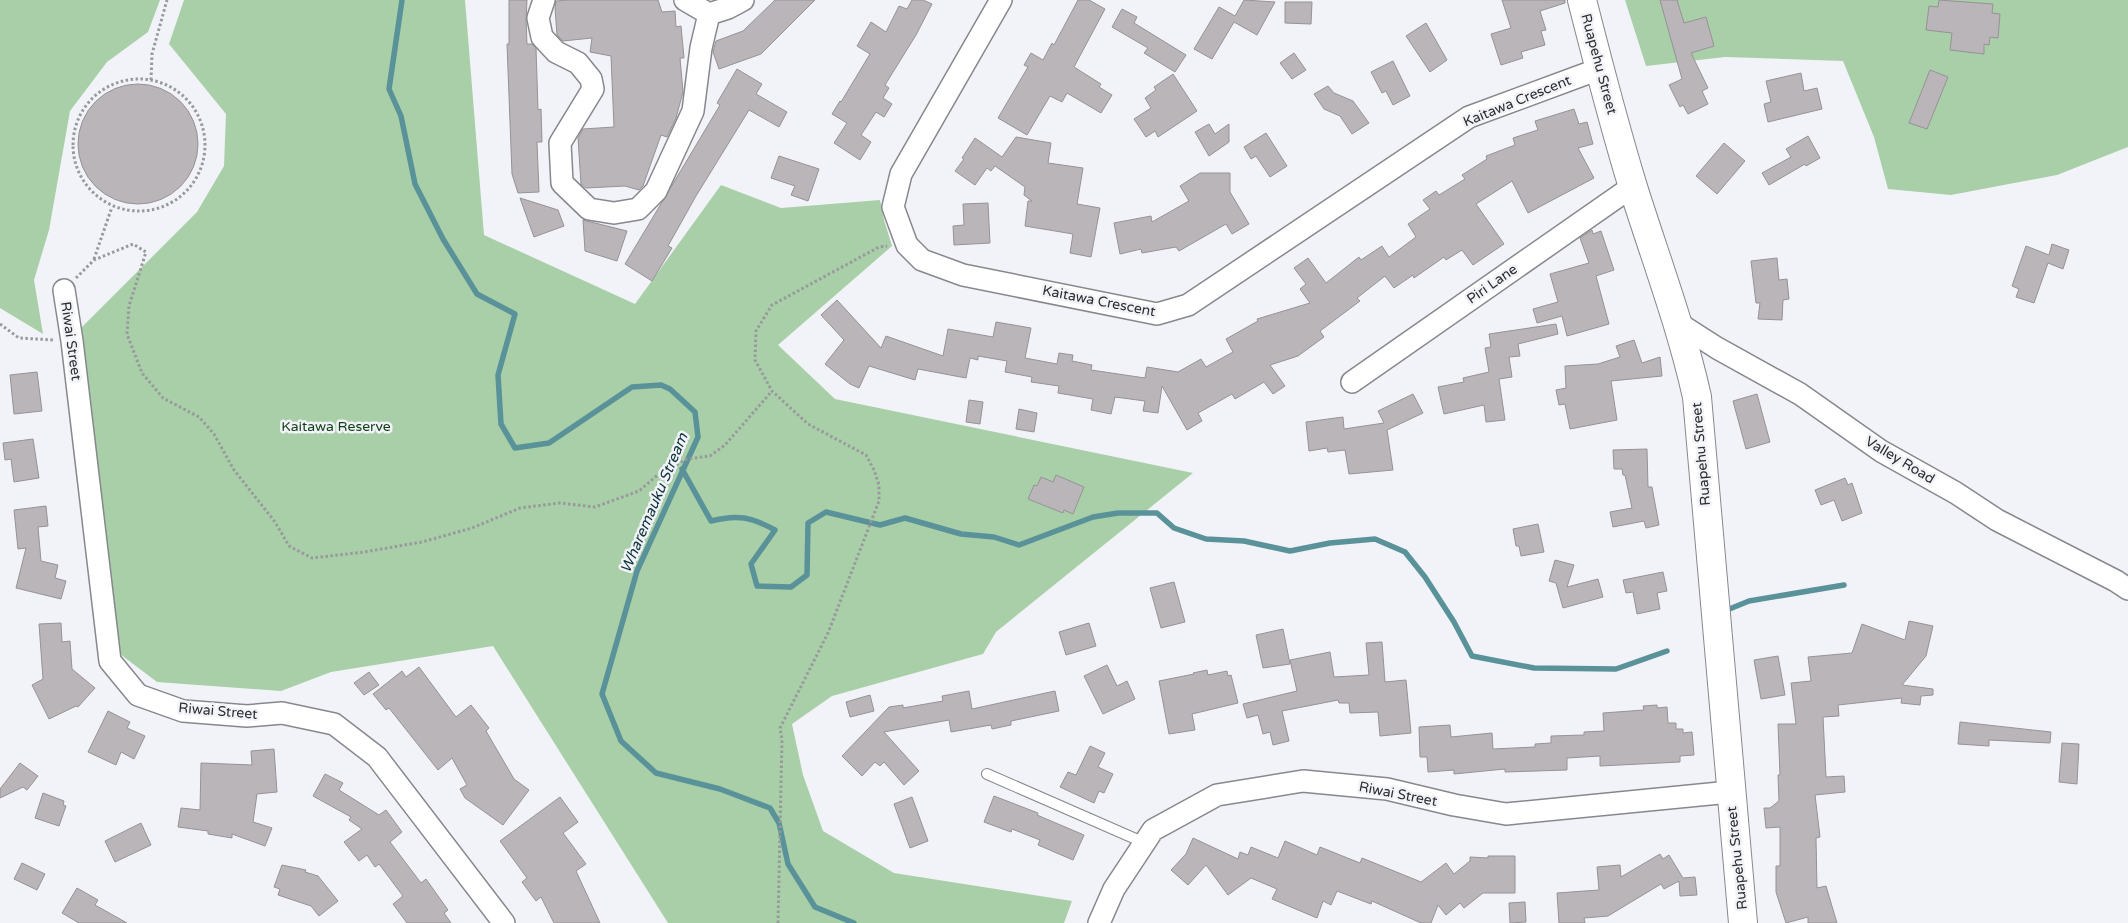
<svg xmlns="http://www.w3.org/2000/svg" width="2128" height="923" viewBox="0 0 2128 923" font-family="'Varela Round',sans-serif">
<rect width="100%" height="100%" fill="#f2f3f8"/>
<!-- green -->
<path fill="#a9cfa8" d="M0 0H160L148 32 107 62 70 111 49 230 34 280 43 334 0 308Z
M184 0H465L484 235 635 304 721 185 781 208 880 200 884 220 892 246 778 345 835 399 1193 473 996 632 983 654 832 696 792 724 803 775 823 831 894 873 1072 901 1064 923H668L493 646 331 672 281 691 157 682 120 654 81 328 197 212 224 166 226 114 169 44Z
M1625 0H2128V147L2057 175 1951 195 1888 189 1874 137 1843 61 1725 57 1646 66Z"/>
<g fill="none" stroke-linecap="round" stroke-linejoin="round">
<!-- stream -->
<path stroke="#5a9299" stroke-width="5.5" d="M402 0 389 89 401 116 415 184 443 239 477 294 515 314 498 375 501 424 515 448 549 443 632 387 661 385 670 389 695 412 698 437 637 571 602 694 621 741 656 773 720 789 770 808 779 823 788 864 815 907 854 923
M682 469 711 521C738 514 751 517 775 530L751 564 757 586 791 587 807 575 808 523 826 512 880 525 905 518 961 534 994 537 1019 545 1093 517 1118 513H1157L1174 528 1206 539 1244 541 1290 551 1330 543 1375 539 1405 552 1425 577 1454 622 1472 656 1534 668 1616 669 1667 651
M1722 612 1749 601 1844 585"/>
</g>
<!-- building -->
<path fill="#b9b5b9" stroke="#969296" d="M509 0H527L526 20 527 44H532L536 48 538 110 541 109 542 142H537L539 192 518 193 512 174 507 44H509Z
M569 0H658L662 12 675 11 676 27 681 26 684 58H680L683 92 676 118 667 137 661 135 643 186 639 190 625 186 586 188 581 184 578 138 583 129 614 127 611 56 590 52 592 38 563 41 557 35 555 8 556 1Z
M775 0H815L761 54 719 69 713 52 716 41 743 31Z
M912 0H923L932 4 916 35 885 85 889 88 883 98 892 104 884 117 876 112 861 135 871 142 860 160 834 143 847 123 832 114 840 101 841 102 870 54 857 46 871 22 886 32 899 6 907 9Z
M1078 0H1089L1105 9 1074 67 1101 84 1099 87 1112 95 1101 113 1067 93 1062 102 1050 96 1027 135 998 118 1028 67 1024 65 1031 53 1043 60 1052 43 1054 45Z
M1244 0 1275 2 1257 35 1234 22 1212 59 1194 49 1219 7 1235 16Z
M1502 0H1565V3L1540 11 1546 30 1541 31 1545 45 1521 52 1523 58 1501 65 1491 34 1511 28Z
M1660 0H1677L1684 23 1706 17 1714 46 1691 53 1708 88 1702 91 1708 104 1688 114 1683 105 1680 107 1669 85 1682 79Z
M1939 0 1993 4 1992 13 2000 14 1998 38 1990 37 1989 45 1984 44V54L1950 50 1952 33 1926 30 1929 6 1938 7Z
M1285 2H1312L1311 24 1285 23Z
M1122 9 1137 17 1134 23 1186 55 1175 72 1144 53 1148 48 1112 27Z
M1426 23 1447 60 1430 72 1406 36Z
M1294 53 1306 70 1292 79 1280 63Z
M1393 61 1410 96 1393 105 1386 91 1382 93 1371 72Z
M737 69 762 84 756 94 787 112 779 127 749 110 696 196 668 246 672 248 652 281 625 264 720 105 717 103Z
M1930 70 1948 77 1927 129 1909 123Z
M1801 73 1804 91 1817 88 1822 109 1768 122 1764 104 1771 102 1766 81Z
M1173 74 1197 111 1158 137 1155 131 1146 137 1134 119 1151 108 1145 98 1156 90 1154 87Z
M78 144a60 60 0 1 1 120 0a60 60 0 1 1-120 0Z
M1328 86 1334 93 1353 101 1369 123 1352 134 1340 116 1324 109 1314 94Z
M1574 109 1579 124 1587 122 1593 144 1578 148 1594 178 1528 213 1512 181 1476 204 1504 244 1473 265 1462 250 1446 260 1444 257 1414 278 1413 275 1394 288 1385 276 1357 298 1360 301 1320 331 1324 337 1298 356 1270 365 1285 386 1273 394 1264 382 1235 399 1232 394 1198 413 1202 421 1187 430 1162 386 1158 413 1143 411 1145 401 1115 397 1111 414 1091 410 1093 399 1058 393 1059 386 1031 382 1032 377 1005 372 1007 361 978 356V360L970 358 966 378 918 369 915 380 869 366 859 388 850 384 825 364 844 340 821 315 837 300 881 348 886 336 943 356 948 329 993 337 996 322 1031 328 1025 358 1057 364 1059 353 1073 355 1072 361 1092 365 1091 370 1145 378 1147 367 1178 372 1201 359 1206 367 1233 352 1226 339 1258 321 1257 319 1310 303 1300 289 1306 284 1294 268 1308 258 1326 283 1359 257 1361 260 1382 246 1389 257 1416 237 1408 224 1430 209 1423 200 1436 191 1439 195 1465 179 1462 175 1487 159 1486 156 1515 145 1513 138 1538 130 1535 121Z
M1209 124 1215 134 1229 124V142L1209 156 1195 132Z
M1266 133 1287 166 1270 177 1256 156 1251 159 1244 147Z
M1808 136 1820 158 1806 166 1805 164 1769 185 1762 173 1791 157 1786 149Z
M1016 137 1051 143 1048 163 1083 168 1077 204 1100 208 1091 257 1070 253 1073 234 1025 226 1028 201H1032L1024 195 1025 187 995 166 991 171 987 168 975 185 955 171 964 159 962 158 975 138 1002 157Z
M1724 143 1745 161 1717 194 1696 176Z
M779 156 819 169 808 201 791 195 795 186 771 178Z
M1200 173H1230V192L1249 224 1232 234 1226 224 1179 251 1176 247 1142 253 1141 249 1120 254 1114 223 1151 216 1152 222 1189 201 1180 186Z
M520 198 558 210 564 226 534 237Z
M988 203 990 243 954 245 953 226 964 225 963 204Z
M583 220 627 231 617 261 585 251Z
M1592 230 1593 234 1601 231 1614 270 1596 276 1609 324 1567 336 1562 316 1537 323 1533 309 1558 302 1550 274 1589 263 1580 238Z
M2052 244 2069 250 2063 269 2048 263 2034 303 2016 297 2019 289 2012 286 2026 246 2049 255Z
M1777 258 1779 280 1787 279 1789 299 1783 300 1782 320 1758 319 1760 303H1756L1751 261Z
M1556 324 1558 334 1518 344 1520 356 1509 357 1512 377 1499 379 1505 420 1486 422 1484 405 1444 414 1438 387 1464 382 1463 378 1489 372 1485 348 1491 347 1489 334Z
M1634 340 1642 363 1660 357 1662 376 1611 381 1617 420 1570 429 1565 404 1559 405 1556 390 1566 388 1565 366 1598 364 1620 357 1616 346Z
M37 372 42 411 14 414 10 375Z
M1413 394 1423 413 1387 430 1393 470 1349 474 1345 450 1328 452 1327 448 1309 451 1306 422 1343 417 1344 429 1384 423 1378 411Z
M1757 394 1770 442 1746 449 1733 401Z
M969 400 983 402 980 424 966 422Z
M1019 409 1037 413 1034 432 1016 429Z
M33 439 39 478 14 482 11 459 5 460 3 443Z
M1647 449 1648 487H1652L1659 525 1646 528 1644 521 1613 527 1610 512 1632 508 1625 475H1623L1622 469H1614L1613 450Z
M1056 475 1084 487 1073 514 1064 510 1063 513 1028 499 1034 485 1037 486 1041 477 1053 482Z
M1845 478 1848 485 1852 483 1862 513 1842 521 1834 500 1821 505 1815 490Z
M46 506 48 526 38 527 41 561 58 565 55 578 66 581 61 599 16 588 26 548 18 549 14 510Z
M1538 524 1544 552 1521 556 1519 546H1516L1513 529Z
M1555 560 1574 565 1567 587 1598 579 1603 597 1563 608 1556 583 1549 581Z
M1663 572 1667 591 1657 593 1660 609 1637 614 1633 592 1626 593 1623 580Z
M1174 582 1185 622 1161 628 1150 588Z
M1909 621 1933 626 1926 656 1902 685 1933 689V695L1921 696 1920 705 1901 703 1902 698 1838 705 1839 716 1823 717 1826 777 1844 776 1845 792 1815 795 1820 837 1816 838 1817 888 1826 886 1837 923H1808V917L1786 923 1776 892V866H1780V827L1766 828 1764 808H1770L1779 801 1778 775H1780L1778 724H1796L1791 683 1811 681 1808 657 1852 653 1862 624 1905 640Z
M61 623 62 642 70 641 72 669 95 688 78 707 76 706 49 719 32 685 43 679 39 624Z
M1089 623 1096 646 1066 655 1059 632Z
M1283 629 1290 664 1263 668 1256 635Z
M1382 642 1385 682 1406 680 1411 733 1380 736 1378 712 1350 713 1349 703H1339L1338 700 1282 711 1289 741 1273 745 1270 732 1263 734 1258 715 1247 718 1243 704 1297 691 1290 660 1330 652 1334 677 1369 675 1366 643Z
M1778 656 1785 695 1761 699 1754 660Z
M1107 665 1117 686 1127 681 1135 699 1103 714 1084 676Z
M419 667 456 717 471 705 489 728 486 731 514 779 529 790 503 825 465 798 460 789 467 785 452 758 438 770 389 708 386 710 373 694 402 671 406 677Z
M1207 670 1208 675 1227 671 1228 676 1231 675 1238 703 1192 714 1195 730 1169 734 1159 681 1194 674 1193 673Z
M369 672 379 685 364 695 354 683Z
M969 691 972 709 1055 691 1059 711 1011 721V725L992 729 991 725 951 732 949 720 884 732 919 771 904 785 884 762 880 766 875 762 862 776 842 756 889 707 903 705V708L943 701 942 696Z
M870 695 874 711 850 717 846 702Z
M1657 705V708L1667 707 1668 723H1676V729H1683V733L1692 732 1694 755 1680 756V762L1600 766V756L1567 758V770L1505 772V769L1454 774V770L1428 772 1427 757H1420L1419 727 1450 725 1451 737 1492 733 1493 749 1535 747V744L1551 743V736L1584 735V732L1604 731 1603 713 1644 710 1643 706Z
M108 711 130 722 127 728 145 736 134 759 121 752 116 765 88 752Z
M1960 722 2051 732 2050 743 1989 740V746L1958 744Z
M2062 743 2079 744 2077 784 2059 782Z
M1090 746 1105 753 1098 767 1113 774 1104 793 1099 791 1094 803 1060 787 1068 772 1076 775Z
M274 749 277 792 257 794 253 822 272 828 265 846 232 834V838L208 834V831L178 827 181 808 200 810 201 763 252 765 251 751Z
M20 763 38 776 27 790 23 787 0 798V789Z
M325 774 343 783 339 790 379 815 386 810 402 832 390 842 421 883 426 879 448 910 444 913 451 923H407L393 904 403 896 379 864 375 867 367 855 359 861 344 842 362 829 349 820 351 817 313 796Z
M43 793 64 801 63 805 66 806 59 826 35 818Z
M994 796 1038 813 1037 815 1084 835 1073 860 1038 845 1040 840 1012 829 1011 832 984 822Z
M560 797 578 822 563 833 586 864 576 871 600 923H554L541 897 536 901 522 882 527 878 500 841Z
M912 797 928 841 910 848 894 804Z
M141 823 151 845 115 862 105 841Z
M1193 838 1238 859 1240 852 1248 855 1251 847 1278 858 1285 841 1317 855 1320 847 1360 863 1362 858 1421 882 1446 863 1454 874 1470 861V857L1488 858V856H1515V893H1483L1464 908 1460 903 1446 915 1438 905 1431 923H1421L1372 901 1371 904 1337 891 1331 905 1323 901 1317 918 1272 899 1277 889 1251 878 1228 895 1206 865 1188 885 1171 870 1186 854Z
M1660 854 1663 859 1669 855 1683 878 1695 877 1697 895 1680 896 1679 881 1664 889 1661 884 1608 916 1584 918 1585 923H1559L1557 893 1599 890 1597 867 1620 865 1621 877Z
M22 863 45 874 37 890 14 879Z
M282 865 306 870 305 872 318 876 338 901 319 916 311 906 278 895 280 889 274 887Z
M77 888 98 900 95 905 127 923H79L62 913Z
M1525 902 1526 922 1510 923 1509 903Z"/>
<g fill="none" stroke-linecap="round" stroke-linejoin="round">
<!-- lane casing -->
<g stroke="#87888d" stroke-width="12">
<path id="lane" d="M987 774 1145 843"/>
</g>
<!-- street casing -->
<g stroke="#87888d" stroke-width="24">
<path id="street" d="M544 0 538 18 542 37 556 52 578 63 591 79 593 89 560 143 562 183 589 209 614 213 638 209 656 191 693 111 701 48 709 14
M685 0 709 14 728 8 743 0
M1001 0 901 174 893 207 907 245 922 260 963 275 1157 314 1188 305 1469 117 1599 69
M64 290 72 341 110 661 138 695 183 711 247 716 282 713 334 724 377 757 504 923
M1678 323 1717 348 1800 394 1881 451 1956 493 1997 520 2116 581 2128 589
M1352 382 1633 186
M1099 923 1114 889 1153 830 1217 795 1303 781 1387 789 1454 805 1506 814 1730 792"/>
</g>
<!-- secondary casing -->
<g stroke="#87888d" stroke-width="30">
<path id="secondary" d="M1582 0C1598 63 1614 125 1633 187 1655 257 1681 325 1697 397L1743 923"/>
</g>
<!-- path -->
<path stroke="#98999c" stroke-width="3" stroke-dasharray="2.5 2.5" stroke-linecap="butt" d="M73 145a66 66 0 1 1 132 0a66 66 0 1 1-132 0Z
M151 80 152 54 167 0
M94 259 112 207
M76 278 94 260 133 244 146 252 129 306 127 334 142 373 163 398 199 417 214 434 234 470 275 522 289 546 312 558 364 552 422 542 472 528 520 508 560 503 595 507 639 491 660 473 687 459 710 456 725 445 772 391
M0 324 19 338 54 340
M778 923 782 739 780 728 828 633 879 501V485L874 470 866 455 808 424 772 391 755 360 756 331 772 305 879 247 887 246"/>
<!-- lane -->
<use href="#lane" stroke="#fff" stroke-width="10"/>
<!-- street -->
<use href="#street" stroke="#fff" stroke-width="21"/>
<!-- secondary -->
<use href="#secondary" stroke="#fff" stroke-width="28"/>
</g>
<g text-anchor="middle" dominant-baseline="central" stroke-width="5" stroke-linejoin="round" paint-order="stroke">
<!-- street labels -->
<g font-size="14" fill="#2d2d2f" stroke="#f2f3f8">
<text transform="translate(1599 64) rotate(75)">Ruapehu Street</text>
<text transform="translate(1517 101) rotate(-22)">Kaitawa Crescent</text>
<text transform="translate(1492 284) rotate(-35)">Piri Lane</text>
<text transform="translate(1099 301) rotate(11)">Kaitawa Crescent</text>
<text transform="translate(71 341) rotate(82)">Riwai Street</text>
<text transform="translate(1701 454) rotate(-95)">Ruapehu Street</text>
<text transform="translate(1900 460) rotate(31)">Valley Road</text>
<text transform="translate(218 711) rotate(5)">Riwai Street</text>
<text transform="translate(1398 794) rotate(11)">Riwai Street</text>
<text transform="translate(1737 858) rotate(-96)">Ruapehu Street</text>
</g>
<!-- park labels -->
<g font-size="14" fill="#103f13" stroke="#f2f3f8">
<text x="336" y="426">Kaitawa Reserve</text>
</g>
<!-- water labels -->
<g font-size="15" font-style="italic" fill="#0c3439" stroke="#f2f3f8">
<text transform="translate(654 503) rotate(-67)">Wharemauku Stream</text>
</g>
</g>
</svg>
